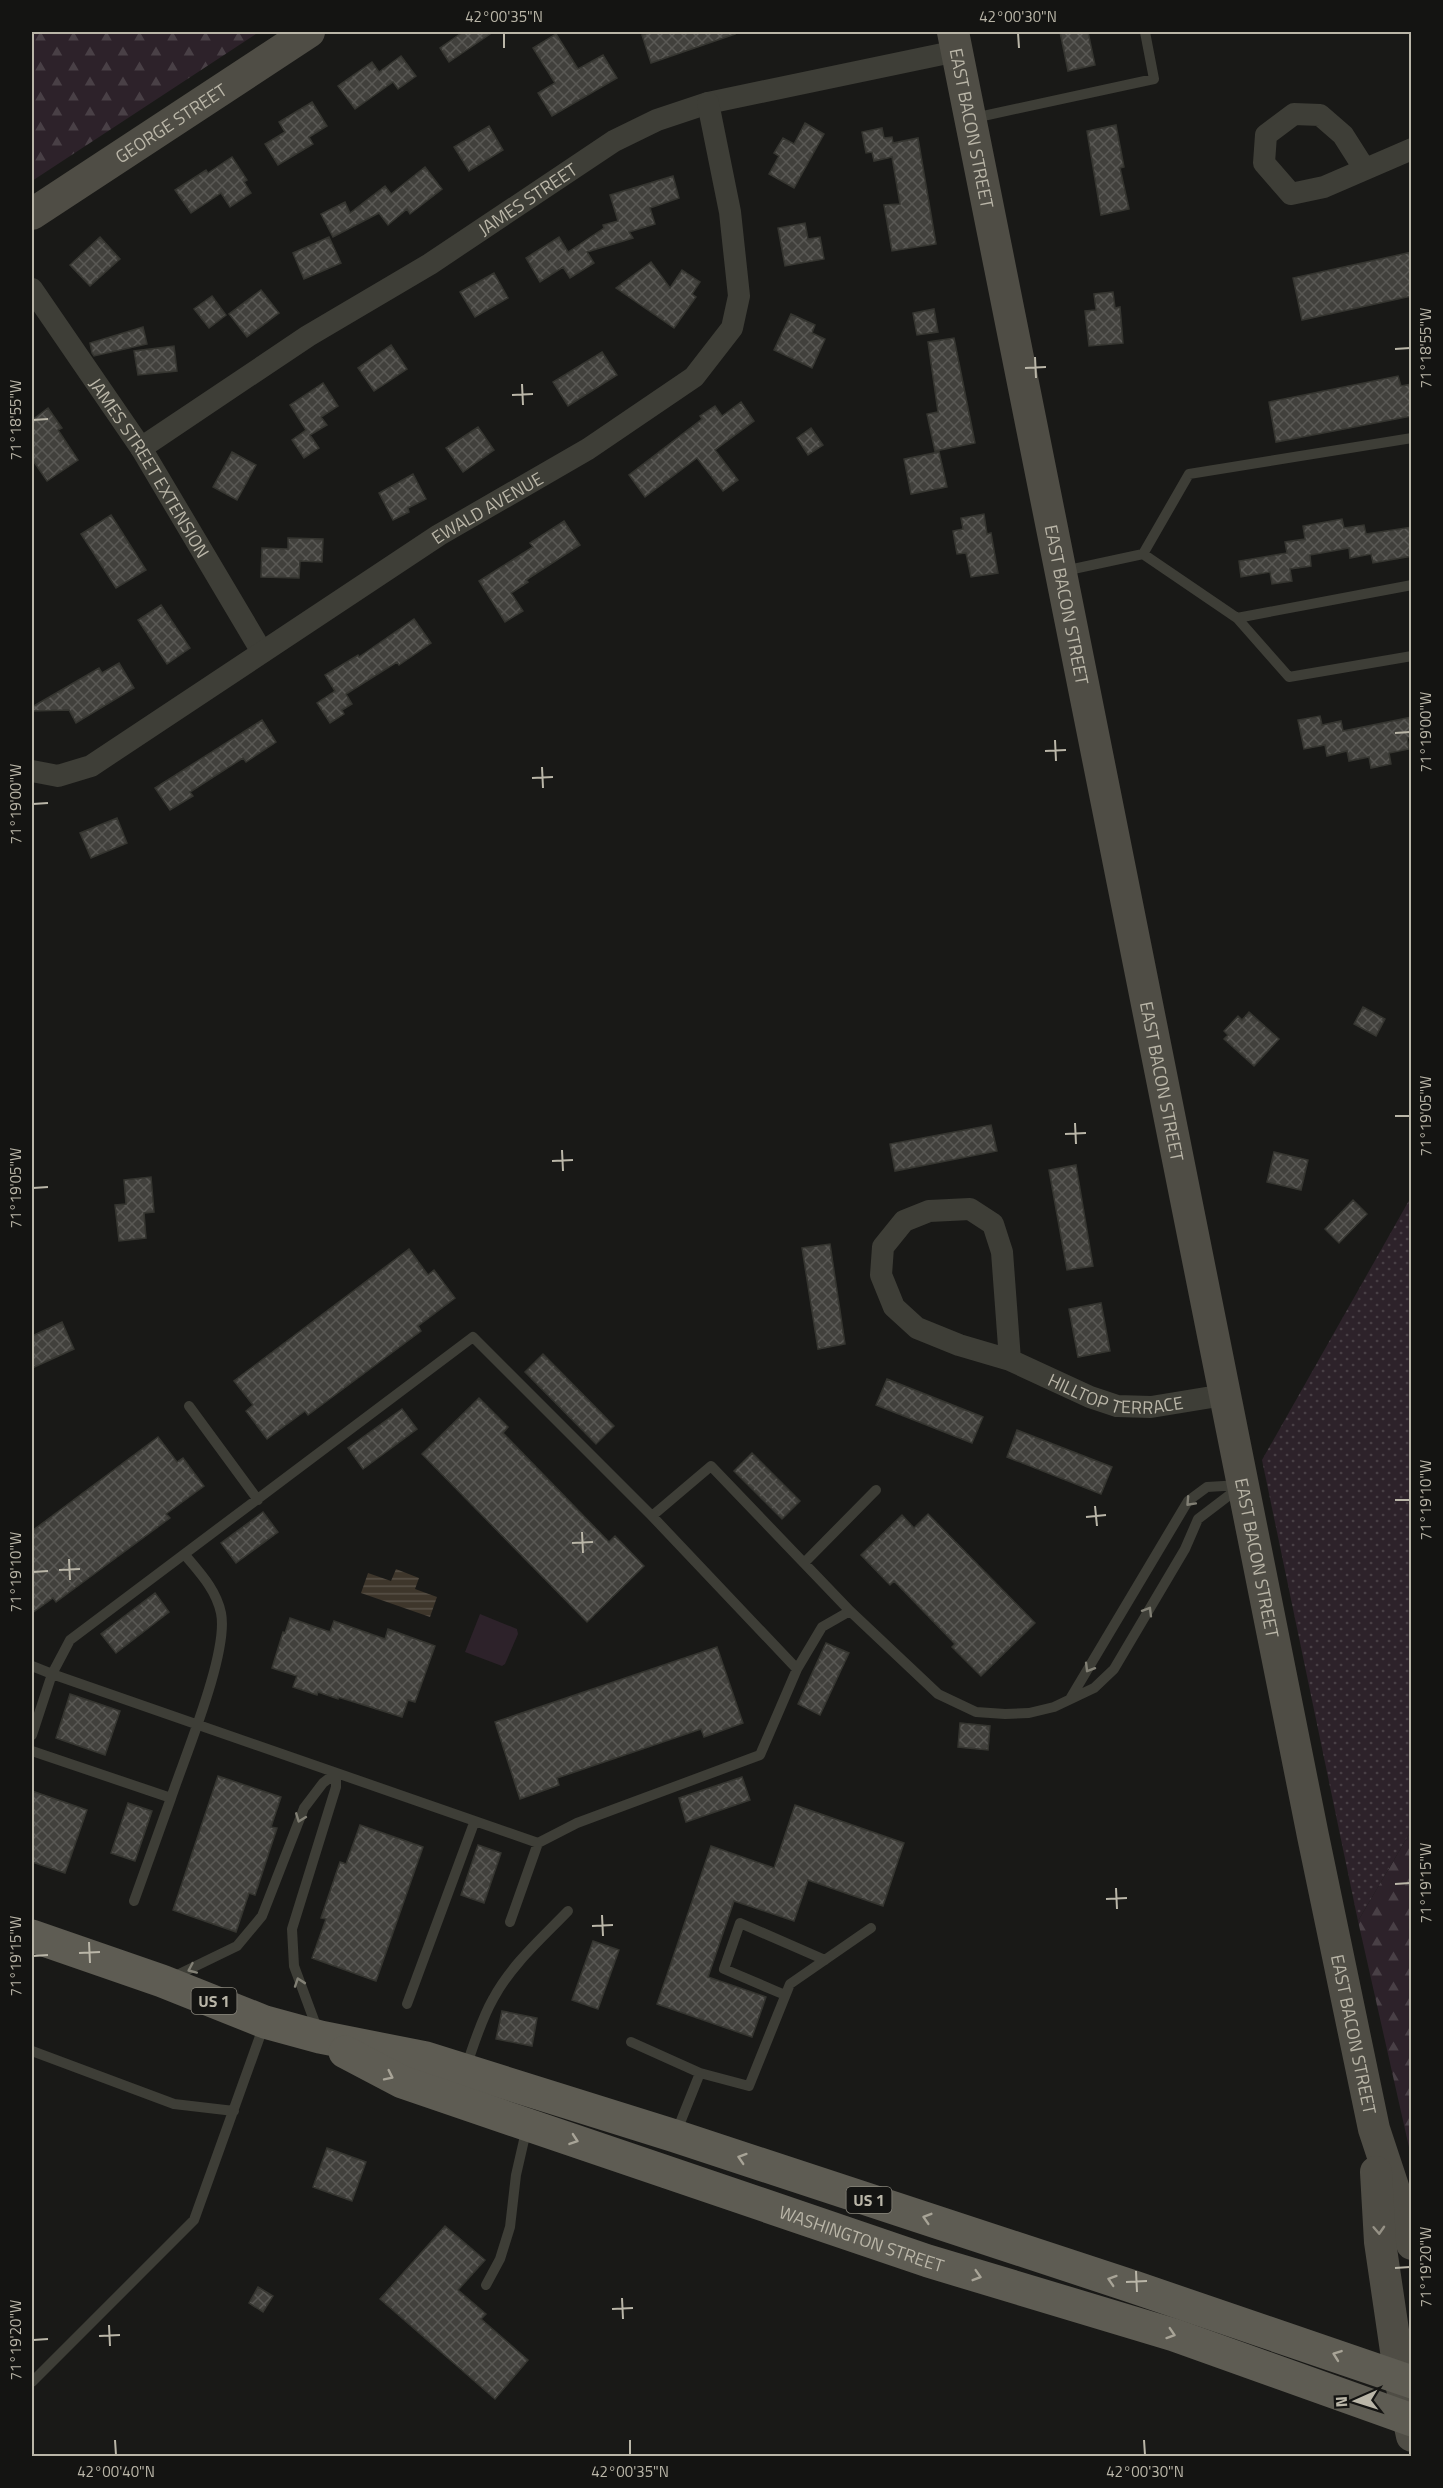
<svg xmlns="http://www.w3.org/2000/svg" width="1443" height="2488" viewBox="0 0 1443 2488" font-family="'Titillium Web',sans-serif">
<defs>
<pattern id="grass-dots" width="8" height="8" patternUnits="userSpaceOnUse" patternTransform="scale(1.5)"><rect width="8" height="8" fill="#2d222a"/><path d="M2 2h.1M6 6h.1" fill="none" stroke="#494046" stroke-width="1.8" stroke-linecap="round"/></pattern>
<pattern id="forest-firs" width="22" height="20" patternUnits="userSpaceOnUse" patternTransform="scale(1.5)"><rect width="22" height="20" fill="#2d222a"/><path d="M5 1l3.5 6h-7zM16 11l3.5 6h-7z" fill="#494046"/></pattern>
<pattern id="water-rules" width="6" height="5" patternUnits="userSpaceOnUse" patternTransform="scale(1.5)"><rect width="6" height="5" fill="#3e362b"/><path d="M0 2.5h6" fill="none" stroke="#585147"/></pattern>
<pattern id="building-cross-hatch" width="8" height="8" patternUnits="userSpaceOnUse" patternTransform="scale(1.5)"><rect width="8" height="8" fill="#41403c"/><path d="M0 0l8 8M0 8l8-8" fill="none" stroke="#5a5955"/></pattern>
</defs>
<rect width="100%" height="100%" fill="#191917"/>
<!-- grass -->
<path fill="url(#grass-dots)" d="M1411 1197V1831L1358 1921 1262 1460Z"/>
<!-- forest -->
<path fill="url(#forest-firs)" d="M32 32H259L32 181Z
M1411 1831V2156L1358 1921Z"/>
<!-- park -->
<path fill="#2d222a" d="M480 1614 517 1629 518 1634 505 1664 502 1666 465 1652Z"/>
<!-- water -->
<path fill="url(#water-rules)" d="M396 1569 419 1578 415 1589 437 1597 430 1617 361 1593 368 1573 391 1581Z"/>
<!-- building -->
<path fill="url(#building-cross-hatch)" stroke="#353530" stroke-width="1.5" d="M463 32H493L449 62 440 48Z
M653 32H734L735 34 651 63 642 35Z
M1060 32H1088L1095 65 1068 71Z
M556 34 578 69 603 55 617 78 552 116 538 93 555 83 533 48Z
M401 56 416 76 398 89 393 82 355 109 338 86 372 62 379 72Z
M312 102 327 126 309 137 313 144 278 165 265 144 285 132 279 122Z
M805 123 824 134 794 188 769 174 779 156 774 153 783 138 794 144Z
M1116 125 1124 167 1120 168 1129 209 1101 215 1087 131Z
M489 126 503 150 469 171 454 147Z
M882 128 884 138 892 137 893 143 918 138 936 244 892 251 884 205 900 204 892 157 874 161 872 152 866 153 862 132Z
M232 157 247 180 244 182 251 193 230 207 221 193 191 213 175 190 206 170 208 173Z
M425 167 442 189 410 214 407 209 388 225 379 213 333 237 321 214 345 202 350 213 385 186 391 194Z
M673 176 679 198 650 208 655 224 629 232 633 238 587 252 594 263 570 278 563 267 540 282 526 258 559 237 568 252 604 228 603 225 618 221 610 195Z
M805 223 808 239 820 237 824 259 785 266 778 228Z
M100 237 120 259 90 286 70 265Z
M329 237 341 263 304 279 293 253Z
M1412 252V296L1302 320 1293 278Z
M651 262 670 288 682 270 700 282 692 294 696 297 674 328 616 288Z
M494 273 508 298 475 317 460 292Z
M261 290 279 313 247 337 229 314Z
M1113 292 1115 308 1120 307 1123 343 1089 346 1085 311 1096 310 1094 294Z
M212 296 226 315 209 328 194 309Z
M934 309 938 332 917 335 913 313Z
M791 314 815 325 812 333 825 339 812 368 774 350Z
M143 327 147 344 94 356 92 353 90 343Z
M954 338 975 443 935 451 927 414 938 412 928 342Z
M391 345 407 369 374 391 358 368Z
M174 346 177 371 138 375 134 351Z
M602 352 617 375 568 406 553 382Z
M1398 376 1401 386 1412 384V416L1276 442 1269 402Z
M323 383 338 406 321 417 327 425 310 435 319 448 304 458 292 440 306 430 290 405Z
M741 402 754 421 715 450 738 480 723 491 697 458 645 497 629 475 702 419 700 416 715 406 722 416Z
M48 408 62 428 58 430 78 460 47 481 32 459V420Z
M478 427 494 450 463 472 446 448Z
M811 428 823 445 808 455 797 438Z
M232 452 256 465 237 500 213 487Z
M939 452 947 487 911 494 904 459Z
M413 474 426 499 408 508 409 512 393 520 379 493Z
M984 514 987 534 991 533 998 573 971 577 966 553 957 554 953 531 963 529 961 518Z
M111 515 146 570 116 588 81 534Z
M1342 519 1344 528 1364 525 1366 534 1412 527V556L1373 563 1371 554 1350 558 1349 548 1310 555 1311 566 1290 569 1292 581 1272 584 1270 572 1241 577 1239 561 1287 553 1285 542 1305 539 1303 526Z
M564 521 580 545 526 580 528 582 511 593 523 611 505 622 479 581 533 547 530 543Z
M288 538 323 539 322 562 300 561 299 578 261 577 262 548 288 549Z
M161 605 190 648 167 664 138 620Z
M414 619 431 643 399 665 397 662 346 694 352 704 342 710 344 714 330 723 317 703 335 691 325 675 358 655 359 657Z
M119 663 134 688 76 723 69 710 32 711V707L99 668 102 673Z
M1320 716 1322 725 1341 721 1343 731 1412 717V737L1407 738 1409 749 1389 753 1391 764 1371 768 1369 757 1349 761 1347 751 1327 756 1325 745 1304 749 1298 720Z
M262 720 276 742 246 762 243 758 190 792 193 796 170 810 155 788Z
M117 818 127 843 91 858 80 833Z
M1363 1007 1385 1019 1376 1036 1354 1024Z
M1249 1012 1279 1039 1254 1066 1224 1039 1228 1035 1224 1031 1238 1016 1242 1020Z
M991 1125 997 1151 895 1171 890 1144Z
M1274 1152 1308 1160 1301 1190 1267 1182Z
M1076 1165 1093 1266 1067 1270 1049 1170Z
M151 1177 154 1212 144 1213 146 1238 119 1241 115 1205 126 1204 124 1180Z
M1353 1200 1367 1214 1339 1243 1325 1229Z
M830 1244 845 1344 818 1349 802 1248Z
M409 1249 428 1275 434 1270 455 1298 418 1326 421 1331 308 1415 305 1411 267 1439 246 1411 253 1405 234 1381Z
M1101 1303 1110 1351 1078 1357 1069 1309Z
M62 1322 74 1349 32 1368V1336Z
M543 1354 614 1426 596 1444 525 1372Z
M887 1379 983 1417 972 1443 876 1405Z
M479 1398 508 1427 503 1433 609 1542 615 1536 644 1566 587 1622 422 1454Z
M402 1409 417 1429 363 1469 348 1448Z
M1017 1430 1112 1467 1101 1494 1007 1457Z
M158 1437 177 1462 183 1458 204 1486 166 1514 170 1518 56 1602 53 1598 32 1613V1531Z
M752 1453 800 1501 782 1519 734 1471Z
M263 1512 278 1532 236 1563 221 1543Z
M928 1514 1035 1623 981 1676 952 1647 955 1644 894 1581 890 1585 861 1555 902 1515 914 1528Z
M155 1593 169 1612 116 1653 101 1634Z
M290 1618 330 1632 334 1621 385 1639 388 1629 435 1646 415 1702 408 1700 402 1717 338 1697V1699L318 1692 317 1695 293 1687 297 1676 272 1668 283 1632 285 1633Z
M826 1643 849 1653 820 1715 798 1704Z
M717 1647 743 1723 704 1737 701 1729 557 1778 559 1785 520 1799 495 1722Z
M70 1694 120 1711 105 1755 56 1738Z
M960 1723 990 1726 988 1750 958 1747Z
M218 1776 281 1797 271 1827 277 1828 255 1895 249 1893 236 1932 173 1910Z
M742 1777 750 1800 686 1822 679 1798Z
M32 1791 87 1810 65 1873 32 1862Z
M128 1803 152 1811 135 1861 111 1853Z
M795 1805 904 1843 883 1906 808 1880 794 1921 734 1901 708 1977 766 1997 752 2037 657 2004 711 1846 774 1868Z
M360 1825 423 1847 376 1981 312 1958 326 1919 321 1918 340 1862 346 1864Z
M478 1845 501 1853 484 1903 461 1895Z
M593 1941 619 1950 598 2009 572 2000Z
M502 2011 537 2018 532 2046 496 2039Z
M327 2148 366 2162 352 2201 313 2187Z
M445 2226 485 2260 458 2290 486 2314 481 2319 528 2360 495 2399 380 2299Z
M258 2287 273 2296 263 2312 249 2303Z"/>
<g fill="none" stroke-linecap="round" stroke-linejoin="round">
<!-- lane -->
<path stroke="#3e3e37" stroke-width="10" d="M974 118 1154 79 1145 32
M1064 571 1143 554
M1412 585 1237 618 1289 677 1412 656
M1237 618 1143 554 1189 474 1412 438
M189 1406 258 1500
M652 1516 797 1669
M804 1563 876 1490
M850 1611 822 1627 797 1669 760 1755 577 1823 538 1843 52 1674 70 1640 473 1337 652 1516 711 1466 850 1611 938 1694 976 1712 1005 1714 1029 1713 1054 1707 1094 1688 1114 1669 1185 1549 1198 1519 1240 1487
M32 1666 52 1674 32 1735
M1070 1699 1188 1501 1207 1487 1240 1485
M32 1751 171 1798C185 1756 229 1652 221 1613 216 1589 199 1572 185 1555
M134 1901 171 1798
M510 1922 538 1843
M171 1978 237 1946 262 1916 304 1808 323 1783 336 1773
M785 1995 724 1969 740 1923 825 1960
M407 2004 474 1823
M318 2031 294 1966 292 1929 336 1787V1773
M631 2042 700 2073 676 2133
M32 2051 174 2104 234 2111
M466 2067C474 2044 481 2020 493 1999 511 1965 542 1938 568 1911
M700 2073 749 2086 790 1984 871 1928
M486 2285 500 2259 510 2227 516 2175 527 2127
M32 2382 194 2220 264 2025"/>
<!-- street -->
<g stroke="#3e3e37" stroke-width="22">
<path d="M1364 168 1343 135 1320 115 1294 114 1266 135 1264 163 1291 194 1324 187 1412 149"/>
<path id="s1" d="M32 289 141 448 262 652"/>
<path id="s2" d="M141 448 308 336 430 264 614 141 657 120 708 103 957 51"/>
<path id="s3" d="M32 771 58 776 91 766 439 535 588 449 694 377 732 328 739 296 730 212 708 103"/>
<path id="s4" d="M1010 1360 1002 1252 993 1224 970 1209 929 1211 904 1221 883 1247 881 1275 894 1307 917 1328 959 1345 1010 1360 1090 1397 1117 1406 1151 1407 1224 1395"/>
</g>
<!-- secondary -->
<g stroke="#4f4d45" stroke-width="32">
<path id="s5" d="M953 32 1313 1836 1374 2129 1412 2244"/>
<path id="s6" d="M32 214 309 32"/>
<path d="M1376 2172 1380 2242 1400 2378 1412 2436"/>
</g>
<!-- primary -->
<g stroke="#5e5c53" stroke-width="33">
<path d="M32 1936 162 1981 265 2022 320 2037 426 2058 675 2136 1131 2286 1412 2382"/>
<path id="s7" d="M345 2052 402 2082 928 2261 1174 2335 1412 2420"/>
</g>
</g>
<!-- one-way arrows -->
<defs><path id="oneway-chevron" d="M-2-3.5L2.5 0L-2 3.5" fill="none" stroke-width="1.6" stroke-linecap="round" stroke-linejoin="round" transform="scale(1.5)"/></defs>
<g stroke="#828075">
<use href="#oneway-chevron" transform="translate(1190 1502) rotate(133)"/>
<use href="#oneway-chevron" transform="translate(1148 1611) rotate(-59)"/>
<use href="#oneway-chevron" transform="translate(1089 1668) rotate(121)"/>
<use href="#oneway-chevron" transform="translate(300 1818) rotate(111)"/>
<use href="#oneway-chevron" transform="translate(192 1969) rotate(156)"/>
<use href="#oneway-chevron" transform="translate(299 1982) rotate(-109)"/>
</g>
<g stroke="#a8a497">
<use href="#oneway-chevron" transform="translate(389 2076) rotate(26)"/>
<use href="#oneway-chevron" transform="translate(574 2140) rotate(19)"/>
<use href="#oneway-chevron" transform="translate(742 2158) rotate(-162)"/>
<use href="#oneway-chevron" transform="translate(927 2218) rotate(-163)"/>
<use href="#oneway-chevron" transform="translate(977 2276) rotate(17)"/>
<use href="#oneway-chevron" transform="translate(1112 2280) rotate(-162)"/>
<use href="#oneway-chevron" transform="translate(1171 2334) rotate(18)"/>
<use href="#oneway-chevron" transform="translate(1337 2355) rotate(-160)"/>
</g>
<use stroke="#959185" href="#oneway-chevron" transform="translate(1379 2230) rotate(87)"/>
<!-- ticks -->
<path fill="none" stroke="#bab6a8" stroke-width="2" d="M504 33V48M1018 33 1019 48M1395 349 1410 348M1035 357 1036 378M1025 368 1046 367M522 384 523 405M512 395 533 394M33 420 48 419M1395 733 1410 732M1055 740 1056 761M1045 751 1066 750M542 767 543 788M532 778 553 777M33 804 48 803M1395 1116H1410M1075 1123 1076 1144M1065 1134 1086 1133M562 1150 563 1171M552 1161 573 1160M33 1188 48 1187M1395 1500H1410M1095 1506 1097 1526M1086 1517 1106 1515M582 1532 583 1553M572 1543 593 1542M69 1559 70 1580M59 1570 80 1569M33 1572 48 1571M1395 1884 1410 1883M1116 1888 1117 1909M1106 1899 1127 1898M602 1915 603 1936M592 1926 613 1925M89 1942 90 1963M79 1953 100 1952M33 1956 48 1955M1395 2268 1410 2267M1136 2271 1137 2292M1126 2282 1147 2281M622 2298 623 2319M612 2309 633 2308M109 2325 110 2346M99 2336 120 2335M33 2340 48 2339M115 2440 116 2455M630 2440V2455M1144 2440 1145 2455"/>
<g text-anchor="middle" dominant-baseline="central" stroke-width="4.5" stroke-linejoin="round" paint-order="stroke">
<!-- shield labels -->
<g fill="#141412" stroke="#88857b" stroke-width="1.5">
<rect x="191.5" y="1988" width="45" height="26" rx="4.5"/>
<rect x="846.5" y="2187" width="45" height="26" rx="4.5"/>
</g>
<g font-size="16" font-weight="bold" fill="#bab6a8">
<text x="214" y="2001">US 1</text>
<text x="869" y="2200">US 1</text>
</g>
<!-- street labels -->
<g font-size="18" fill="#bab6a8" stroke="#141412">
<text stroke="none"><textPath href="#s6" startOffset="166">GEORGE STREET</textPath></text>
<text stroke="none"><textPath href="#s5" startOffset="98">EAST BACON STREET</textPath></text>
<text stroke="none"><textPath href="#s2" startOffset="460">JAMES STREET</textPath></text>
<text stroke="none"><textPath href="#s1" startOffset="214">JAMES STREET EXTENSION</textPath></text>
<text stroke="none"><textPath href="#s3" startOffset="534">EWALD AVENUE</textPath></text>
<text stroke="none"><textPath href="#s5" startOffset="584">EAST BACON STREET</textPath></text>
<text stroke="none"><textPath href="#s5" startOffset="1070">EAST BACON STREET</textPath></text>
<text stroke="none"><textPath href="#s4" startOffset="572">HILLTOP TERRACE</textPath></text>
<text stroke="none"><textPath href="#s5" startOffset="1556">EAST BACON STREET</textPath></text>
<text stroke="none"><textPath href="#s5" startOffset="2042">EAST BACON STREET</textPath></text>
<text stroke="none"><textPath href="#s7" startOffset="550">WASHINGTON STREET</textPath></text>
</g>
</g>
<!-- border -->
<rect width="1443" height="2488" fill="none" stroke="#141412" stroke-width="66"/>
<!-- north arrow -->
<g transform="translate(1356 2401) rotate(267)" stroke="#141412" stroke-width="4.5" paint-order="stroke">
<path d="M0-4.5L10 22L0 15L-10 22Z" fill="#bab6a8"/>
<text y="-9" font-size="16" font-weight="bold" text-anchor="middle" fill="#bab6a8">N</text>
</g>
<rect x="33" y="33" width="1377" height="2422" fill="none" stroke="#bab6a8" stroke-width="2"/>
<g font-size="15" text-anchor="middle" fill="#bab6a8">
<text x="504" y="22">42°00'35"N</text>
<text x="1018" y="22">42°00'30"N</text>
<text transform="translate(1426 348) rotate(-90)" y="5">71°18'55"W</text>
<text transform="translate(16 420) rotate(-90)" y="5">71°18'55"W</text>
<text transform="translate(1426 732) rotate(-90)" y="5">71°19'00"W</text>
<text transform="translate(16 804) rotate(-90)" y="5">71°19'00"W</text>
<text transform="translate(1426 1116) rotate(-90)" y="5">71°19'05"W</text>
<text transform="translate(16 1188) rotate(-90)" y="5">71°19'05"W</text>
<text transform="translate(1426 1500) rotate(-90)" y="5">71°19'10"W</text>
<text transform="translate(16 1572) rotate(-90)" y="5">71°19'10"W</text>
<text transform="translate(1426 1883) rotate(-90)" y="5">71°19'15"W</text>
<text transform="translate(16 1956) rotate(-90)" y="5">71°19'15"W</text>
<text transform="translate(1426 2267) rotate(-90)" y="5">71°19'20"W</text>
<text transform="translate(16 2340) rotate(-90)" y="5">71°19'20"W</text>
<text x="116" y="2477">42°00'40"N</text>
<text x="630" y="2477">42°00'35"N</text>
<text x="1145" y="2477">42°00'30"N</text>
</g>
</svg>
